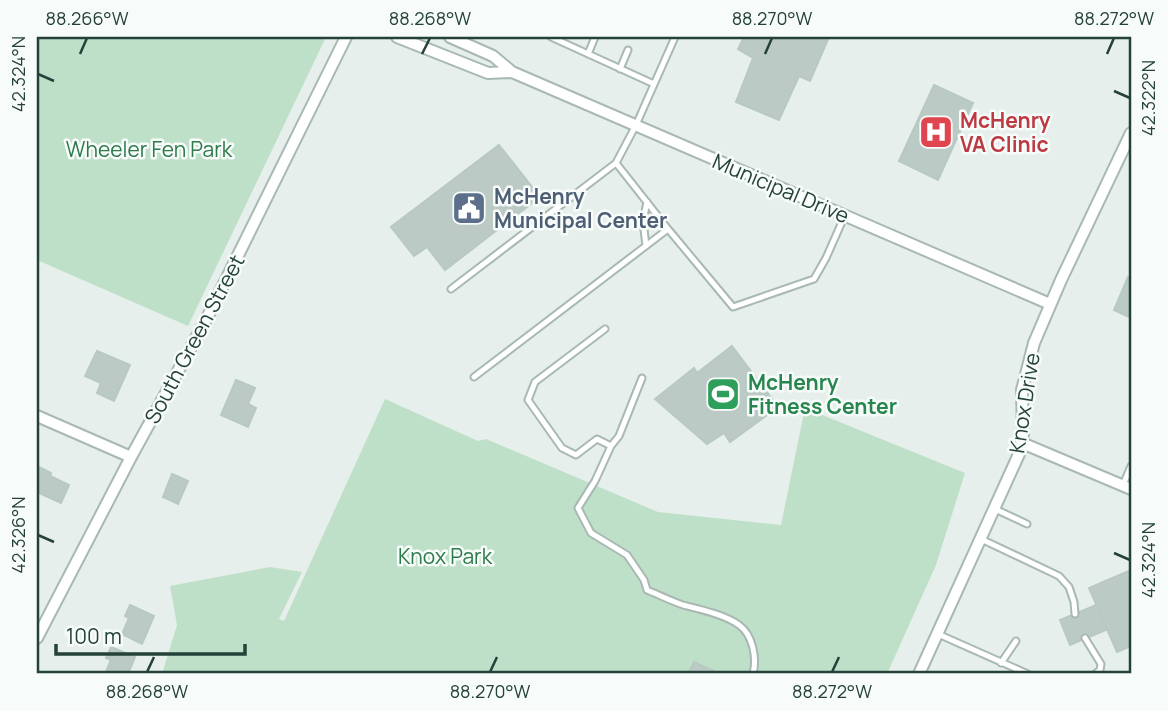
<svg xmlns="http://www.w3.org/2000/svg" width="1168" height="711" viewBox="0 0 1168 711" font-family="Manrope,sans-serif">
<rect width="100%" height="100%" fill="#e6efeb"/>
<!-- green -->
<path fill="#bfe0c8" d="M37 37H326L188 326 37 260Z
M385 399 478 441 486 439 658 512 781 525 805 408 965 473 936 565 887 674H162L177 625 170 586 270 567 302 572 279 619 284 621Z"/>
<!-- building -->
<path fill="#bbcac4" stroke="#b8c9c2" stroke-width="2" d="M744 37H829L810 81 799 76 779 120 736 102 753 58 738 49Z
M934 85 973 103 938 180 899 161Z
M499 145 540 197 445 270 427 247 414 256 391 227Z
M1128 277 1131 279V318L1114 310Z
M732 346 778 407 730 442 724 433 707 444 655 399 694 368 697 373Z
M97 351 130 365 114 401 97 393 101 383 85 376Z
M236 380 255 388 248 404 256 408 248 427 221 415Z
M37 466 51 473 50 476 69 485 61 503 37 492Z
M172 474 188 481 178 504 163 497Z
M1131 570V646L1117 652 1089 588Z
M130 605 154 616 142 644 122 634 129 618 125 616Z
M1096 605 1106 630 1070 645 1060 620Z
M111 647 135 657 128 674H105L111 660 106 658Z
M694 662 714 671 713 674H688Z"/>
<g fill="none" stroke-linecap="round" stroke-linejoin="round">
<!-- service casing -->
<g stroke="#a8b8b2" stroke-width="9">
<path id="service" d="M551 37 654 84
M588 54 595 37
M620 69 628 50
M668 229 733 307 814 279 826 258 845 215
M646 246 643 221 647 202
M451 289 616 163
M605 329 535 382 528 400 562 448 576 455 597 439 611 446 619 436 642 378
M474 377 668 229 616 163 636 125 675 37
M611 446 595 481 578 508 591 533 627 555 644 580 647 590C659 595 671 601 683 605 699 609 726 615 739 625 753 635 757 658 753 674
M1123 485 1131 466
M995 509 1027 524
M981 539 1059 576 1069 587 1074 602 1075 614
M938 634 1028 674
M1085 638 1101 664 1100 670 1095 674
M1001 663 1016 641"/>
</g>
<!-- minor casing -->
<g stroke="#a8b8b2" stroke-width="14">
<path id="minor" d="M397 37 488 73 512 72
M450 37 493 56 512 72 1050 304
M37 416 131 457
M1022 443 1131 489
M37 638 131 457 207 318 346 37
M919 674 1019 454 1023 434 1022 390 1034 343 1061 280 1131 133"/>
</g>
<!-- service -->
<use href="#service" stroke="#fff" stroke-width="5"/>
<!-- minor -->
<use href="#minor" stroke="#fff" stroke-width="10"/>
</g>
<!-- ticks -->
<path fill="none" stroke="#24423a" stroke-width="2.5" d="M80 54 87 38M422 54 430 38M765 54 772 38M1107 54 1114 38M38 74 54 81M1114 91 1130 98M38 535 54 542M1114 553 1130 560M147 672 154 657M490 672 497 657M832 672 839 657"/>
<!-- icons -->
<defs>
<g id="hospital-square" transform="scale(1.75)"><rect x="-9" y="-9" width="18" height="18" rx="4" fill="#e0444e" stroke="#f7fbf9"/><path d="M-5-5h3v3.5h4V-5h3V5h-3V1.5h-4V5h-3Z" fill="#fff"/></g>
<g id="civic-square" transform="scale(1.75)"><rect x="-9" y="-9" width="18" height="18" rx="4" fill="#5c6f8a" stroke="#f7fbf9"/><path d="M-.6-6.5H3V-4.5H.6V-3L4-1V1h2V6H-6V1h2V-1L-.6-3ZM-1.2 2.5V6h2.4V2.5Z" fill="#fff"/></g>
<g id="stadium-square" transform="scale(1.75)"><rect x="-9" y="-9" width="18" height="18" rx="4" fill="#2e9e5b" stroke="#f7fbf9"/><path d="M0-5a6.5 5 0 1 0 0 10a6.5 5 0 1 0 0-10ZM-3.5-1.8h7v3.6h-7Z" fill="#fff"/></g>
</defs>
<g fill-rule="evenodd">
<use href="#hospital-square" x="936" y="132"/>
<use href="#civic-square" x="469" y="208"/>
<use href="#stadium-square" x="723" y="394"/>
</g>
<g text-anchor="middle" dominant-baseline="central" stroke-width="5" stroke-linejoin="round" paint-order="stroke">
<!-- health labels -->
<g font-size="21" font-weight="bold" fill="#be3a42" stroke="#f7fbf9" text-anchor="start">
<text x="960" y="120">McHenry<tspan x="960" dy="24">VA Clinic</tspan></text>
</g>
<!-- park labels -->
<g font-size="21" fill="#2d7a4b" stroke="#f7fbf9">
<text x="149" y="149">Wheeler Fen Park</text>
<text x="445" y="556">Knox Park</text>
</g>
<!-- street labels -->
<g font-size="21" fill="#24423a" stroke="#f7fbf9">
<text transform="translate(781 188) rotate(23)">Municipal Drive</text>
<text transform="translate(194 339) rotate(-62)">South Green Street</text>
<text transform="translate(1024 403) rotate(-81)">Knox Drive</text>
</g>
<!-- service labels -->
<g font-size="21" font-weight="bold" fill="#4e5e75" stroke="#f7fbf9" text-anchor="start">
<text x="494" y="196">McHenry<tspan x="494" dy="24">Municipal Center</tspan></text>
</g>
<!-- leisure labels -->
<g font-size="21" font-weight="bold" fill="#27864d" stroke="#f7fbf9" text-anchor="start">
<text x="748" y="382">McHenry<tspan x="748" dy="24">Fitness Center</tspan></text>
</g>
</g>
<!-- border -->
<rect width="1168" height="711" fill="none" stroke="#f7fbf9" stroke-width="77"/>
<!-- scale -->
<path d="M56 644v10h189v-10" fill="none" stroke="#24423a" stroke-width="3.5"/>
<text x="66" y="644" font-size="21" fill="#24423a" stroke="#f7fbf9" stroke-width="5" paint-order="stroke">100 m</text>
<rect x="38" y="38" width="1092" height="634" fill="none" stroke="#24423a" stroke-width="2.5"/>
<g font-size="18" text-anchor="middle" fill="#24423a">
<text x="87" y="25">88.266°W</text>
<text x="430" y="25">88.268°W</text>
<text x="772" y="25">88.270°W</text>
<text x="1114" y="25">88.272°W</text>
<text transform="translate(19 74) rotate(-90)" y="6">42.324°N</text>
<text transform="translate(1149 98) rotate(-90)" y="6">42.322°N</text>
<text transform="translate(19 535) rotate(-90)" y="6">42.326°N</text>
<text transform="translate(1149 560) rotate(-90)" y="6">42.324°N</text>
<text x="147" y="698">88.268°W</text>
<text x="490" y="698">88.270°W</text>
<text x="832" y="698">88.272°W</text>
</g>
</svg>
